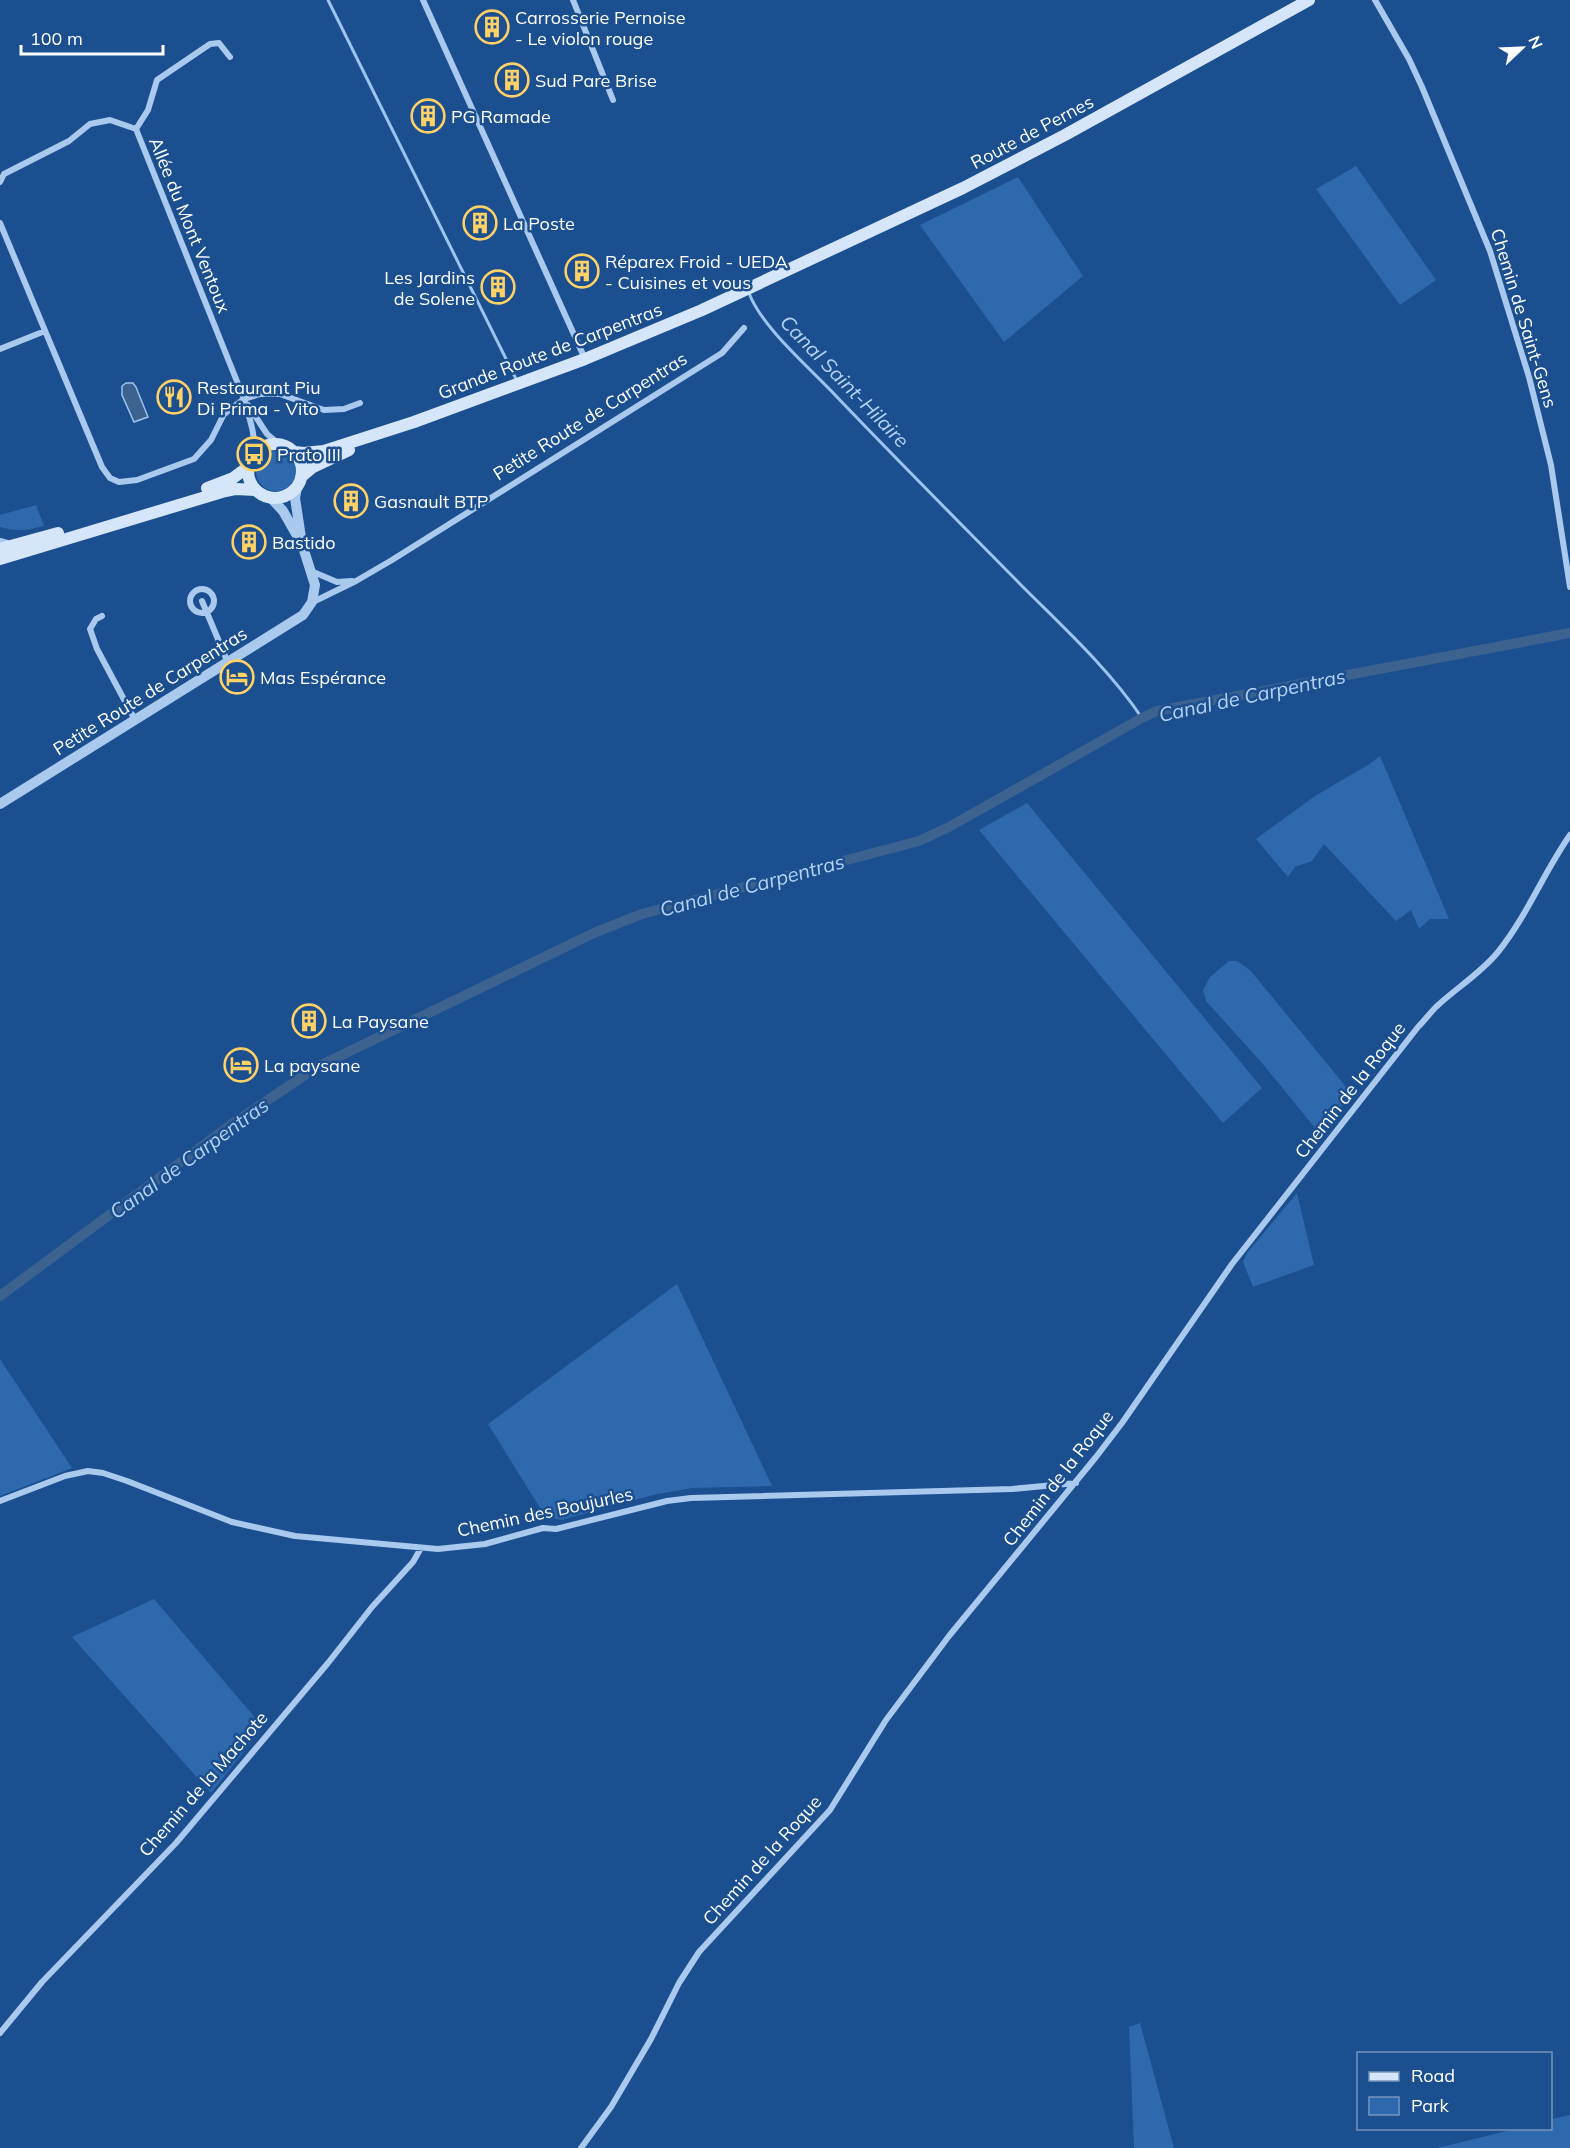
<svg xmlns="http://www.w3.org/2000/svg" width="1570" height="2148" viewBox="0 0 1570 2148" font-family="Mulish,sans-serif">
<rect width="100%" height="100%" fill="#1b4f8f"/>
<!-- green -->
<path fill="#2e69ad" d="M1356 166 1436 280 1400 305 1316 189Z
M1018 177 1083 276 1004 342 920 225Z
M256 471a20 20 0 1 1 40 0a20 20 0 1 1-40 0Z
M36 505 44 526C29 530 16 532 0 527V515Z
M1380 756 1449 919H1430L1419 929 1411 910 1396 921 1324 844 1312 861 1295 867 1288 877 1256 839 1315 796 1368 765Z
M1027 803 1262 1088 1223 1123 979 830Z
M1229 961H1237L1250 970 1352 1094 1320 1134 1262 1063 1206 1001 1203 990 1210 977Z
M1297 1193 1314 1265 1253 1287 1243 1262 1247 1253Z
M677 1284 772 1486 692 1488 653 1495 561 1520 545 1516 488 1424Z
M0 1359 72 1468 0 1496Z
M154 1599 263 1727 211 1793 72 1637Z
M1140 2023 1174 2148H1134L1129 2027Z
M1570 2115V2148H1437L1515 2129 1550 2128 1551 2119Z"/>
<!-- water -->
<path fill="#3c6290" stroke="#9cc4f0" stroke-width="1.5" d="M126 383H133L136 387 148 417 134 422 122 395V386Z"/>
<g fill="none" stroke-linecap="round" stroke-linejoin="round">
<!-- stream -->
<path stroke="#9cc4f0" stroke-width="3" d="M328 0 517 381
M749 293C762 328 811 369 837 397 898 461 960 523 1022 586 1064 628 1109 669 1142 718"/>
<!-- canal -->
<path stroke="#3c6290" stroke-width="10" d="M0 1296 232 1124 317 1067 596 932 642 914 919 841 949 827 1142 718 1157 711 1570 633"/>
<!-- minor -->
<path stroke="#a9c9ee" stroke-width="6" d="M423 0 585 359
M573 0 613 100
M1375 0 1409 59 1422 87 1490 251 1529 377 1551 465 1570 587
M136 129 244 399C249 417 256 435 254 454
M136 129 148 110 157 80 210 44 219 43 230 57
M0 182 4 174 69 141 90 124 110 120 136 129
M0 223 102 467 110 478 119 482 137 480 194 459 211 440 224 414 244 399 260 394H280L324 410 344 409 360 403
M0 349 45 331
M248 405 267 434 279 444
M0 541 11 544
M311 571 337 582 352 581
M190 601a12 12 0 1 1 24 0a12 12 0 1 1-24 0Z
M202 601 228 663
M313 602 356 581 392 560 722 353 744 328
M102 616 96 619 90 629 97 649 135 720
M0 1501 65 1476 88 1471 103 1473 127 1481 232 1522 295 1536 438 1549 485 1544 543 1528 556 1529 667 1501 691 1498 1012 1489 1076 1483
M0 2033 42 1982 176 1843 328 1663 372 1607 413 1562 421 1548
M581 2148 611 2107 651 2039 679 1983 699 1952 830 1810 886 1720 949 1636 1096 1457 1122 1423 1232 1264 1418 1027C1424 1021 1430 1013 1436 1007 1456 988 1480 974 1498 952 1527 916 1544 872 1570 835"/>
<!-- tertiary -->
<path stroke="#a9c9ee" stroke-width="10" d="M271 498 283 511 299 539
M0 804 303 615 312 602 315 585 302 544 295 498 297 487"/>
<!-- secondary -->
<path stroke="#d6e6fa" stroke-width="12" d="M248 471a27 27 0 1 1 54 0a27 27 0 1 1-54 0Z
M294 452 304 453 324 451 414 422 585 359 702 310 963 188 1065 135 1309 0
M301 477 313 467 349 450
M207 488 233 478 248 467
M0 549 58 533
M0 559 222 492 236 489 255 490"/>
</g>
<!-- icons -->
<defs>
<g id="building-ring" transform="scale(1.725)"><circle r="9.5" fill="#1b4f8f" stroke="#ffd166" stroke-width="1.5"/><path d="M-4-6H4V6H1V3H-1V6H-4ZM-2.5-4.3h1.7v1.8h-1.7ZM.8-4.3h1.7v1.8H.8ZM-2.5-1h1.7V.8h-1.7ZM.8-1h1.7V.8H.8Z" fill="#ffd166"/></g>
<g id="restaurant-ring" transform="scale(1.725)"><circle r="9.5" fill="#1b4f8f" stroke="#ffd166" stroke-width="1.5"/><path d="M-5-6h1v4h1v-4h1v4h1v-4h1v5L-1.5 .5V6h-2V.5L-5-1ZM5-6V6H3V1.5H1.5Q1.5-4 5-6Z" fill="#ffd166"/></g>
<g id="bus-ring" transform="scale(1.725)"><circle r="9.5" fill="#1b4f8f" stroke="#ffd166" stroke-width="1.5"/><path d="M-5-6H5V4H4V6H2V4H-2V6H-4V4H-5ZM-3.5-4V0h7V-4ZM-3.5 1.2v1.5H-2V1.2ZM2 1.2v1.5H3.5V1.2Z" fill="#ffd166"/></g>
<g id="hotel-ring" transform="scale(1.725)"><circle r="9.5" fill="#1b4f8f" stroke="#ffd166" stroke-width="1.5"/><path d="M-6-4.5h1.5V1H6V5H4.5V3h-9V5H-6ZM-4 0a1.8 1.8 0 1 1 3.6 0ZM.5 0V-2.5h3Q6-2.5 6 0Z" fill="#ffd166"/></g>
</defs>
<g fill-rule="evenodd">
<use href="#building-ring" x="492" y="27"/>
<use href="#building-ring" x="512" y="80"/>
<use href="#building-ring" x="428" y="116"/>
<use href="#building-ring" x="480" y="223"/>
<use href="#building-ring" x="582" y="271"/>
<use href="#building-ring" x="498" y="287"/>
<use href="#restaurant-ring" x="174" y="397"/>
<use href="#bus-ring" x="254" y="454"/>
<use href="#building-ring" x="351" y="501"/>
<use href="#building-ring" x="249" y="542"/>
<use href="#hotel-ring" x="237" y="677"/>
<use href="#building-ring" x="309" y="1021"/>
<use href="#hotel-ring" x="241" y="1065"/>
</g>
<g text-anchor="middle" dominant-baseline="central" stroke-width="5" stroke-linejoin="round" paint-order="stroke">
<!-- poi labels -->
<g font-size="18" fill="#fff" stroke="#1b4f8f" text-anchor="start">
<text x="515" y="17">Carrosserie Pernoise<tspan x="515" dy="21">- Le violon rouge</tspan></text>
<text x="535" y="80">Sud Pare Brise</text>
<text x="451" y="116">PG Ramade</text>
<text x="503" y="223">La Poste</text>
<text x="605" y="261">Réparex Froid - UEDA<tspan x="605" dy="21">- Cuisines et vous</tspan></text>
<text x="475" y="277" text-anchor="end">Les Jardins<tspan x="475" dy="21">de Solene</tspan></text>
<text x="197" y="387">Restaurant Piu<tspan x="197" dy="21">Di Prima - Vito</tspan></text>
<text x="277" y="454">Prato III</text>
<text x="374" y="501">Gasnault BTP</text>
<text x="272" y="542">Bastido</text>
<text x="260" y="677">Mas Espérance</text>
<text x="332" y="1021">La Paysane</text>
<text x="264" y="1065">La paysane</text>
</g>
<!-- street labels -->
<g font-size="18" fill="#fff" stroke="#1b4f8f">
<text transform="translate(1032 132) rotate(-28)">Route de Pernes</text>
<text transform="translate(190 225) rotate(68)">Allée du Mont Ventoux</text>
<text transform="translate(1524 318) rotate(73)">Chemin de Saint-Gens</text>
<text transform="translate(550 351) rotate(-21)">Grande Route de Carpentras</text>
<text transform="translate(590 416) rotate(-32)">Petite Route de Carpentras</text>
<text transform="translate(150 691) rotate(-32)">Petite Route de Carpentras</text>
<text transform="translate(1350 1090) rotate(-52)">Chemin de la Roque</text>
<text transform="translate(1058 1478) rotate(-52)">Chemin de la Roque</text>
<text transform="translate(545 1512) rotate(-12)">Chemin des Boujurles</text>
<text transform="translate(203 1784) rotate(-49)">Chemin de la Machote</text>
<text transform="translate(762 1860) rotate(-48)">Chemin de la Roque</text>
</g>
<!-- water labels -->
<g font-size="20" font-style="italic" fill="#b5d3f5" stroke="#1b4f8f">
<text transform="translate(845 381) rotate(46)">Canal Saint-Hilaire</text>
<text transform="translate(1252 695) rotate(-12)">Canal de Carpentras</text>
<text transform="translate(752 885) rotate(-15)">Canal de Carpentras</text>
<text transform="translate(189 1158) rotate(-36)">Canal de Carpentras</text>
</g>
</g>
<!-- legend -->
<rect x="1357" y="2052" width="195" height="78" fill="#1b4f8f" stroke="#7695bc" stroke-width="1.5"/>
<rect x="1369" y="2072" width="30" height="9" fill="#d6e6fa" stroke="#7695bc" stroke-width="1.5"/>
<text x="1411" y="2082" font-size="18" fill="#ffffff">Road</text>
<rect x="1369" y="2097" width="30" height="18" fill="#2e69ad" stroke="#7695bc" stroke-width="1.5"/>
<text x="1411" y="2112" font-size="18" fill="#ffffff">Park</text>
<!-- north arrow -->
<g transform="translate(1522 48) rotate(67)" stroke="#1b4f8f" stroke-width="4.5" paint-order="stroke">
<path d="M0-4.5L10 22L0 15L-10 22Z" fill="#ffffff"/>
<text y="-9" font-size="16" font-weight="bold" text-anchor="middle" fill="#ffffff">N</text>
</g>
<!-- scale -->
<path d="M21 45v9h142v-9" fill="none" stroke="#ffffff" stroke-width="3"/>
<text x="30" y="45" font-size="18" fill="#ffffff" stroke="#1b4f8f" stroke-width="4.5" paint-order="stroke">100 m</text>
</svg>
